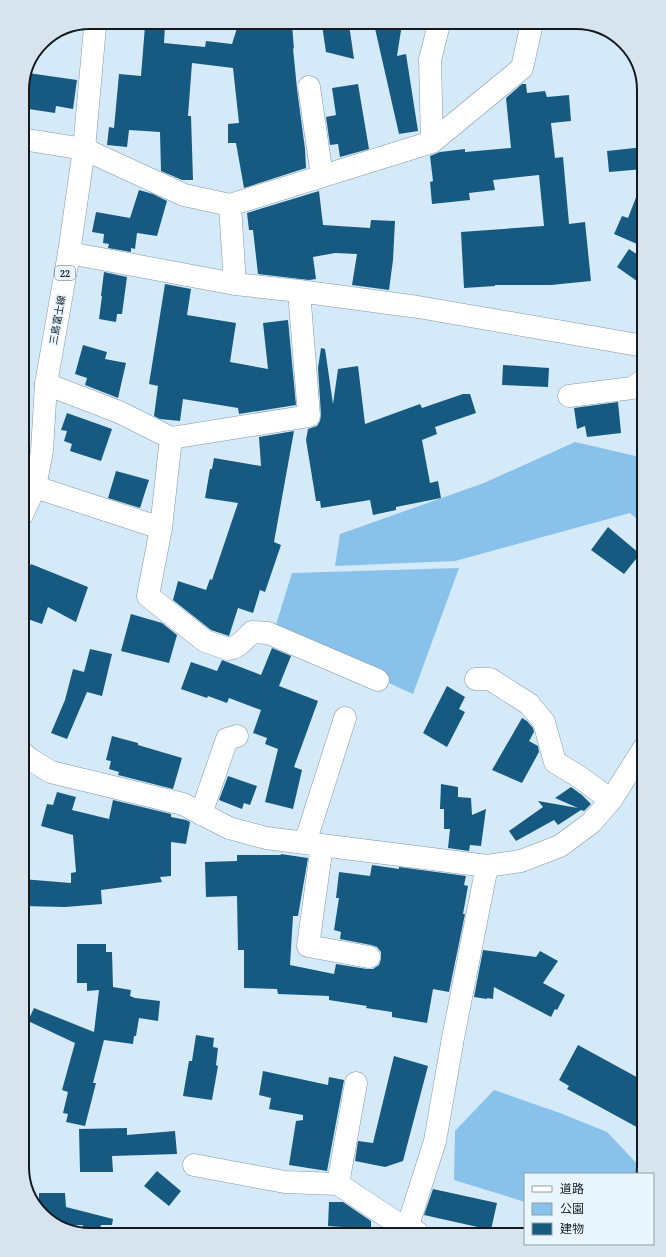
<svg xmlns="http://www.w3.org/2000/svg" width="666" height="1257" viewBox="0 0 666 1257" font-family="'Noto Serif','Noto Sans JP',serif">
<rect width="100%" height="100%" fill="#d5eaf9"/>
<!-- green -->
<path fill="#88c1e9" d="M575 442 644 458V525L630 513 455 561 335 566 340 534 484 483Z
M459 568 413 694 274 631 292 573Z
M494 1090 560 1113 607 1132 643 1170 642 1174H525V1202L454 1180 455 1131Z"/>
<!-- building -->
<path fill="#165a81" d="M349 24 354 59 326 52 322 25Z
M374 24H402L397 56 406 54 418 131 399 134Z
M238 25H292L294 49 293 48 297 89 305 149 306 168 244 188 236 143H228V124L239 123 233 68 192 63 188 116H191L193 180H182L161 171 160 132 129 130 127 147 107 145 109 127 114 128 119 74 141 76 145 26H165L164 43 205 47 206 41 232 44Z
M28 73 77 80 73 109 56 106 55 113 22 108V86Z
M358 84 369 149 340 157 338 144 330 145 326 117 336 115 332 88Z
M522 84H526L527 93 545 91 547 97 569 95 571 121 551 123 555 158 563 157 569 224 585 222 591 281 551 285H495V286L464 288 461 232 544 226 539 175 493 180 495 190 469 193 470 200 432 204 430 182 433 181 430 156 440 152 465 149V152L511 148 506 98Z
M644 147V169L609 172 607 151Z
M642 182H644V229L637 244 614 234 622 216 628 218Z
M139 190 153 194 167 201 157 236 137 233 135 249 131 248V252L108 248 109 244 103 243 104 234 92 232 96 212 130 218Z
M319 191 323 225 370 228 371 220 395 221 393 260 389 290 352 285 357 254 335 253 313 257 316 279 309 280 258 274 253 230H249L247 213Z
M629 249 644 259V286L617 267Z
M104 272 127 277 122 314H117L116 322 99 319 102 296H101Z
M165 284 191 289 187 315 236 323 230 362 268 369 263 323 288 320 296 405 239 414 238 408 183 399 180 421 160 419 154 416 158 386 149 384Z
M83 345 107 352 105 359 126 363 118 398 85 385 87 378 75 374Z
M321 348 325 349 333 404 338 369 358 366 365 424 420 404 422 408 463 394H470L476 413 435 427 437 434 422 440 430 483 438 481 441 498 396 507V510L373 515 370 500 321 508 320 501H316L306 440 308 429 317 426 320 421 321 415 318 368Z
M503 365 549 368 548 387 502 385Z
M618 402 621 433 587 437 585 426 577 429 574 408Z
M67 413 112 429 101 461 70 451 72 444 64 441 67 431 61 430Z
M294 431 274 542 281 545 265 592 260 590 253 613 238 608 229 636 211 630 173 600 178 581 206 590 210 579 212 580 238 503 205 498 210 469H212L214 458 261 466 259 437Z
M116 471 149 480 140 508 108 498Z
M608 527 640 554 624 574 591 550Z
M31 564 88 587 76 622 48 607 42 624 22 617V582Z
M131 614 162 623 177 635 169 663 121 651Z
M272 648 291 656 279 686 318 701 294 767 302 770 293 809 265 802 278 749 265 744 267 738 253 733 261 710 229 698 227 703 208 696 207 698 181 689 191 662 217 671 222 660 261 675Z
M90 649 112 654 102 696 87 692 67 739 51 733 65 700 73 669 84 672Z
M447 686 465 697 459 709 465 712 447 747 423 733Z
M522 718 527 721 533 728 534 732 529 741 538 746 539 752 522 783 492 770Z
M112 736 138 743V745L182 758 173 789 118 775 119 772 109 769 111 761 106 760Z
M228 776 257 786 250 805 244 803 242 809 219 800Z
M441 784 458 787V797L471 798 472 815 486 809 481 846 470 845 469 851 448 848 450 829H444V809H440Z
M571 787 582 795 591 804 584 811 581 810 558 825 554 820 516 841 509 831 543 807 538 801 578 808 555 798Z
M57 792 76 797 72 810 109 819 113 800 171 814V817L186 820 190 822 186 844 171 842V876L160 877 162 882 101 890 102 904 65 907 22 906V879L71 883V873L76 872 73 835 41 826 47 804 53 805Z
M281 854 308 858 298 916H293L290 965 334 974 336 964 367 969H373L379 965 381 959V952L377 947 371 945 340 939 341 932 334 930 339 898H336L339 872 370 876 372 865 399 869V867L466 876 464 885 468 886 463 914H465L449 992 433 989 427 1023 392 1017V1012L366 1008 367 1006 329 1000V996L278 994 277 989 244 988V950H238L237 896 206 897 205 862 237 861V855H281Z
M77 944H106V952H112L113 987 131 990 130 996 135 998 160 1001 158 1021 139 1018 136 1036H134L133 1044 104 1040 93 1083H96L85 1126 66 1122 68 1114 63 1113 68 1092 62 1090 75 1043 28 1021 34 1008 94 1032 99 990 87 991V983H77Z
M483 950 536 957 540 951 558 961 543 983 565 995 557 1010 555 1009 551 1017 494 987 493 999 487 998V999L474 997Z
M196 1035 214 1038 213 1047 218 1048 216 1065 218 1066 212 1100 183 1096 189 1061H192Z
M578 1045 644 1081V1131L567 1089 569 1086 559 1080Z
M394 1056 428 1066 403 1161 385 1167 355 1161 358 1141 373 1143Z
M263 1071 328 1085 329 1077 344 1080 327 1171 289 1165 296 1121 303 1120V1115L269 1109 271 1098 259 1095Z
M127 1128V1135L175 1131 177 1154 112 1156 113 1172H80L79 1129Z
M157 1171 181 1191 169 1206 144 1186Z
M433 1189 497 1203 491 1230 424 1215Z
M39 1193H65L66 1207 113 1219 112 1225H101L99 1235H86L81 1233 83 1225 59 1226 52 1223 39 1208Z
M329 1202H343L371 1221V1229L328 1226Z"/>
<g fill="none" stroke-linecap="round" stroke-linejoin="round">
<!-- minor casing -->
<g stroke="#8396a4" stroke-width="23">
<path id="minor" d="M309 87 322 176
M22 139 84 149 184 195 230 205
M432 142 430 60 439 24
M69 253 235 284 299 291 418 307 644 346
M235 284 230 205 432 142 522 68 532 23
M46 384 119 412 171 438 161 528 148 596 205 641 228 649C237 649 246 638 252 632L268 633 378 680
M569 396 632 388 644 380
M171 438 309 416 299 291
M35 487 161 528
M476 679H490L529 704 544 722 555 762 578 776 611 800
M22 752 28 758 51 772 183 804 229 828 266 838 487 866 521 861 560 846 591 823 611 800 644 748
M201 814 227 739 237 736
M305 843 345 718
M322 845 308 946 369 957
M194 1165 285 1182 338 1184 406 1229 417 1232
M338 1184 356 1083
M406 1232 435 1141 453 1038 487 866"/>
</g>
<!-- major casing -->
<g stroke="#8396a4" stroke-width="23">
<path id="major" d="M22 515 35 487 42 451 46 384 69 253 84 149 95 27"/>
</g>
<!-- minor -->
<use href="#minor" stroke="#fff" stroke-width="22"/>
<!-- major -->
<use href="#major" stroke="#fff" stroke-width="22"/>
</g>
<g text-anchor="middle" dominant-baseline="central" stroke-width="4" stroke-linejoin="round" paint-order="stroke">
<!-- shield labels -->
<rect fill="#e9f6ff" stroke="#525c62" stroke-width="1" x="55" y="266" width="20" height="14" rx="3"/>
<g font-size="9" font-weight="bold" fill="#121a1f">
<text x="65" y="273">22</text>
</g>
<!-- street labels -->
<g font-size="10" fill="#121a1f" stroke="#e9f6ff">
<text transform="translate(57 320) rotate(-80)">三島富士線</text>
</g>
</g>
<!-- crop -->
<path d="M0 0H666V1257H0ZM90 29H576A61 61 0 0 1 637 90V1167A61 61 0 0 1 576 1228H90A61 61 0 0 1 29 1167V90A61 61 0 0 1 90 29Z" fill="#d8e4ed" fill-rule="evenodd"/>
<path fill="none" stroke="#121a1f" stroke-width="2" d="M90 29H576A61 61 0 0 1 637 90V1167A61 61 0 0 1 576 1228H90A61 61 0 0 1 29 1167V90A61 61 0 0 1 90 29Z"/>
<!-- legend -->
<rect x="524" y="1173" width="130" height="72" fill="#e9f6ff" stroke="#939ea5"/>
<rect x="532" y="1186" width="20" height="6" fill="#ffffff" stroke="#939ea5"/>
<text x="560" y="1193" font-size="12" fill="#121a1f">道路</text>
<rect x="532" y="1203" width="20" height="12" fill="#88c1e9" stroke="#939ea5"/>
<text x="560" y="1213" font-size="12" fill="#121a1f">公園</text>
<rect x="532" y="1223" width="20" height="12" fill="#165a81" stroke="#939ea5"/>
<text x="560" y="1233" font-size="12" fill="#121a1f">建物</text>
</svg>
